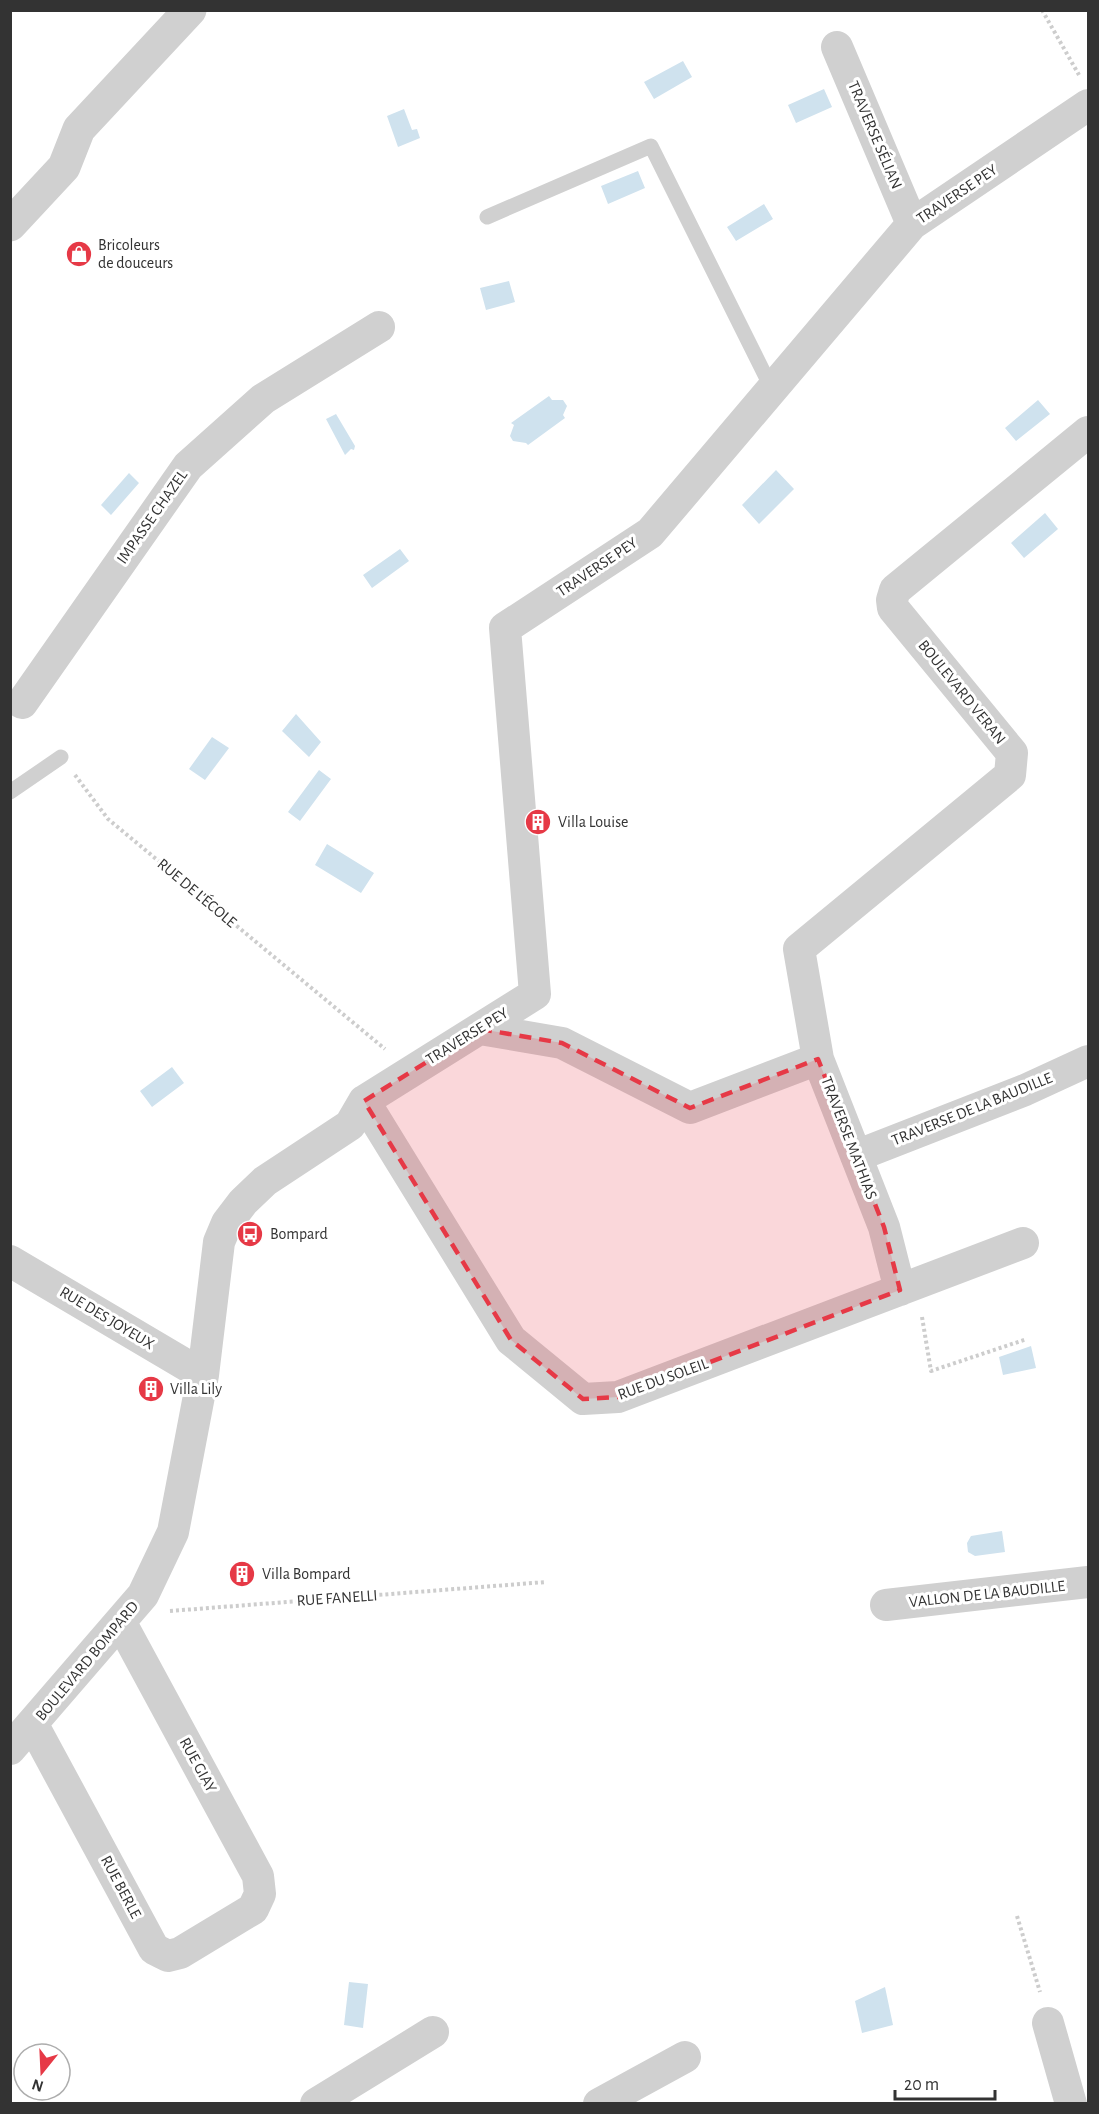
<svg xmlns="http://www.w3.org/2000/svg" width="1099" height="2114" viewBox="0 0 1099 2114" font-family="'Alegreya Sans',sans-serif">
<rect width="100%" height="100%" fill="#fff"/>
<!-- water -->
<path fill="#cfe2ee" d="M683 61 692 77 654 99 644 82Z
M824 89 832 107 796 123 788 105Z
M404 109 412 130 417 129 420 138 398 147 387 116Z
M638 171 645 188 608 204 601 186Z
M764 204 773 219 736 241 727 227Z
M509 281 515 302 486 310 480 288Z
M549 396 552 400H563L567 406 563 415 565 418 528 445 526 443 513 441 510 436 514 425 511 423Z
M1038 400 1050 414 1016 441 1005 428Z
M336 414 355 446 354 450 351 449 345 455 326 419Z
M776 470 794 489 759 524 742 505Z
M129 473 139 483 111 515 101 505Z
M1045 513 1058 529 1024 558 1011 543Z
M400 549 409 561 372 588 363 575Z
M296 714 321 742 309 757 282 731Z
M212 737 229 748 205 780 189 769Z
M319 770 331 779 300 821 288 812Z
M327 844 374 873 361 893 315 865Z
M172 1067 184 1083 152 1107 140 1091Z
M1031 1346 1036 1368 1003 1375 999 1357Z
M1002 1531 1005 1552 975 1556 968 1552 967 1543 971 1536Z
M349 1982 368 1984 363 2028 344 2025Z
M885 1987 893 2025 862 2033 855 2001Z"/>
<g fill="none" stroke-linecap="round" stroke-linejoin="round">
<!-- path -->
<path stroke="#cdcdcd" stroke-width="4" stroke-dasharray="3 3" stroke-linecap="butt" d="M1042 10 1079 75
M75 775 108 819 385 1049
M922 1317 931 1371 1027 1339
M170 1611 546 1582
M1017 1916 1040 1992"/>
<!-- service -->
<path stroke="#d0d0d0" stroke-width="15" d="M487 217 651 146 772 389
M10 792 61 757"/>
<!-- minor -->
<path stroke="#d0d0d0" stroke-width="32" d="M837 47 912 224
M22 703 188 466 263 399 379 327
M480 1029 562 1043 690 1108 818 1059 884 1227 900 1290
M818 1059 799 949 1010 775 1012 753 893 608 892 600 895 590 1088 432
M364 1101 511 1340 583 1399 618 1397 1023 1243
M856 1156 1025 1090 1088 1061
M10 1261 203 1375
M886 1605 1088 1582
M33 1725 154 1949 168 1956 180 1953 253 1909 260 1894 258 1876 121 1623
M10 1749 143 1595 173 1532 203 1375 219 1242 227 1223 243 1202 265 1181 350 1125 364 1101 535 994 505 628 650 533 912 224 1088 105
M1048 2023 1071 2104
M316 2104 433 2032
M599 2104 685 2057"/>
<!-- tertiary -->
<path stroke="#d0d0d0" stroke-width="33" d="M10 225 64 167 79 129 190 10"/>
</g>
<!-- marked area -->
<path fill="#e63946" fill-opacity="0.2" stroke="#e63946" stroke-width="4.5" stroke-dasharray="12 8" stroke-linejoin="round" d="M480 1029 562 1043 690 1108 818 1059 884 1227 900 1290 618 1397 583 1399 511 1340 364 1101Z"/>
<!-- icons -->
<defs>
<g id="shop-disc" transform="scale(1.35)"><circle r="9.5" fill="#e63946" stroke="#fff"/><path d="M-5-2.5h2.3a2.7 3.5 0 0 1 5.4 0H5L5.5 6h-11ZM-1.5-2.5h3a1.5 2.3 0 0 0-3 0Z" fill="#fff"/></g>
<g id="building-disc" transform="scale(1.35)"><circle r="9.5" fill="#e63946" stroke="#fff"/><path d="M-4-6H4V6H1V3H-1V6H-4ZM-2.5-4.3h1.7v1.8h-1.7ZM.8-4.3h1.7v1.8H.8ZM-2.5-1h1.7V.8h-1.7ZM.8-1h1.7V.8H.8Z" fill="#fff"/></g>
<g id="bus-disc" transform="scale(1.35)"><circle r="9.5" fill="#e63946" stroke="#fff"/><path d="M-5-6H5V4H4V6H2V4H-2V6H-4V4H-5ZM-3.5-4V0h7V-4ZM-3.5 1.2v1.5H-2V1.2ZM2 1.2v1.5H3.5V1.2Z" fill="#fff"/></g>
</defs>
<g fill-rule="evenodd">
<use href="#shop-disc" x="79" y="254"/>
<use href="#building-disc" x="538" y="822"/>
<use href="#bus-disc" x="250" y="1234"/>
<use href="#building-disc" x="151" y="1389"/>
<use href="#building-disc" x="242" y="1574"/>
</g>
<g text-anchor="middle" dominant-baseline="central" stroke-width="6" stroke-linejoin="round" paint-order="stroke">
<!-- street labels -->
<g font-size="16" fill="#333" stroke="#fff">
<text transform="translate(875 135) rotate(67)">TRAVERSE SÉLIAN</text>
<text transform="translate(957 194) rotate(-34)">TRAVERSE PEY</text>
<text transform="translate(152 517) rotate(-55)">IMPASSE CHAZEL</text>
<text transform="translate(597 567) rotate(-34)">TRAVERSE PEY</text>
<text transform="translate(962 692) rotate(51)">BOULEVARD VERAN</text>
<text transform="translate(197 893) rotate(40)">RUE DE L'ÉCOLE</text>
<text transform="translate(467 1036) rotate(-32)">TRAVERSE PEY</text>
<text transform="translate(972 1109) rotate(-22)">TRAVERSE DE LA BAUDILLE</text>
<text transform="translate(849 1138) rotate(69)">TRAVERSE MATHIAS</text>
<text transform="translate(107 1318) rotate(31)">RUE DES JOYEUX</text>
<text transform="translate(663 1379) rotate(-20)">RUE DU SOLEIL</text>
<text transform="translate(987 1594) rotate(-6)">VALLON DE LA BAUDILLE</text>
<text transform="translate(337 1598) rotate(-4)">RUE FANELLI</text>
<text transform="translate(87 1661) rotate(-50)">BOULEVARD BOMPARD</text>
<text transform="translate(198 1765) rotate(61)">RUE GIAY</text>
<text transform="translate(121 1887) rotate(62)">RUE BERLE</text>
</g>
<!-- poi labels -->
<g font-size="16" fill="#333" stroke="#fff" text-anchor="start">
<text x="98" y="245">Bricoleurs<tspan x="98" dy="18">de douceurs</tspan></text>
<text x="558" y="822">Villa Louise</text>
<text x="270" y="1234">Bompard</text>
<text x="170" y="1389">Villa Lily</text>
<text x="262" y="1574">Villa Bompard</text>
</g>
</g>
<!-- border -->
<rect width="1099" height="2114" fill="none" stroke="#333333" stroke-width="24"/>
<!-- north arrow -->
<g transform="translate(42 2072) rotate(198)"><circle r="28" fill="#ffffff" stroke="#adadad" stroke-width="1.5"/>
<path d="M0-4.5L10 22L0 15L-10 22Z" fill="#e63946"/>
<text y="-9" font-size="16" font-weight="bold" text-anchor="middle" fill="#333333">N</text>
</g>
<!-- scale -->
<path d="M895 2090v9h100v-9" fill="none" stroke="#333333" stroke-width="3"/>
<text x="904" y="2090" font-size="18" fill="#333333" stroke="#ffffff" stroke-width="4.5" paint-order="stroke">20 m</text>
</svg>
